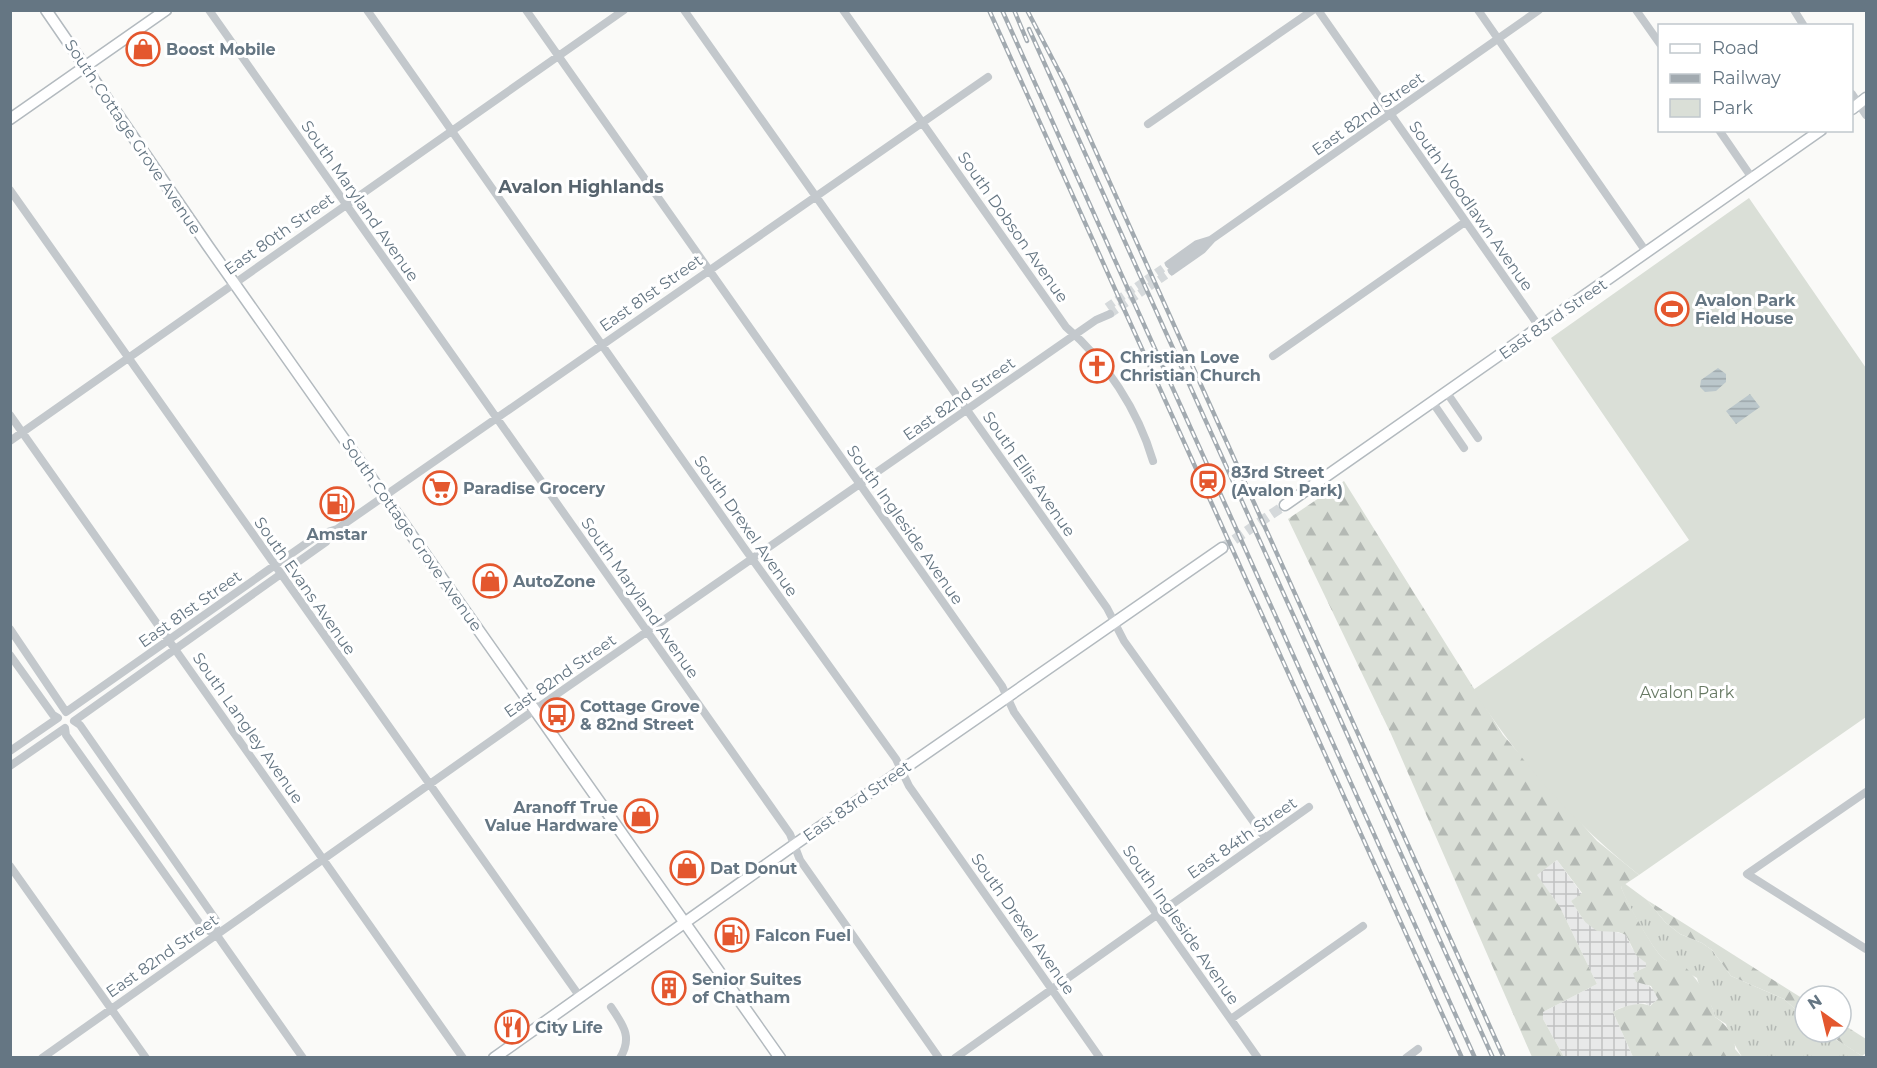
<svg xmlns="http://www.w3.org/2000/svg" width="1877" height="1068" viewBox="0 0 1877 1068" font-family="Montserrat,sans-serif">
<defs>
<pattern id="industrial-grid" width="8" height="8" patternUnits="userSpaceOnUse" patternTransform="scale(1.5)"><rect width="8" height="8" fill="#e8e9e9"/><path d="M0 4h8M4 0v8" fill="none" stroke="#c0c1c2"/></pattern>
<pattern id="grass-tufts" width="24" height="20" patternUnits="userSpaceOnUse" patternTransform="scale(1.5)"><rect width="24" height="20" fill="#dadfd7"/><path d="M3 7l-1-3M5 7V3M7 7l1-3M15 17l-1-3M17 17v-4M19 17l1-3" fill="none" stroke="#b4b9b4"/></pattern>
<pattern id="forest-firs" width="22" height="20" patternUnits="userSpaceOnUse" patternTransform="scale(1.5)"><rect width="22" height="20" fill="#dadfd7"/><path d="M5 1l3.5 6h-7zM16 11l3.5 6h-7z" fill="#b4b9b4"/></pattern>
<pattern id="water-rules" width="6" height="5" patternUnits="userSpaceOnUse" patternTransform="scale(1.5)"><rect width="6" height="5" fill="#bbc7cb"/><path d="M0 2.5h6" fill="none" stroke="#9ca6aa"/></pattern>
</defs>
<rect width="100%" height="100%" fill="#fafaf8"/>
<!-- industrial -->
<path fill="url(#industrial-grid)" d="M1557 860 1582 894 1571 901 1585 922 1626 935 1632 948 1646 963V967L1633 973 1655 991 1659 999 1649 1006 1645 1003 1620 1008 1613 1012 1633 1057H1564L1543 1019V1012L1597 984 1560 907 1536 875Z"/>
<!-- grass -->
<path fill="url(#grass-tufts)" d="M1624 883 1647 900 1665 922 1680 934 1702 943 1712 950 1731 976 1784 999 1805 1018V1032C1828 1032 1844 1044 1862 1056L1742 1057C1736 1047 1729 1036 1726 1024L1715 1017C1713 1002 1700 993 1697 978 1686 971 1674 966 1664 959 1654 952 1625 900 1621 887Z"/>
<!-- forest -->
<path fill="url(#forest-firs)" d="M1344 481 1503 735 1597 841 1639 875 1621 887C1626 900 1654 952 1664 959 1670 963 1679 962 1685 967 1696 977 1713 1002 1715 1017 1725 1023 1736 1037 1735 1049L1742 1057H1633L1613 1012C1622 1007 1640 1001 1650 1006L1658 999 1651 986 1636 982 1633 973 1646 967V963L1636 955 1626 935 1618 932 1597 931 1585 922 1571 901 1582 893 1557 860 1537 875 1560 907 1597 984 1543 1012V1019L1564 1057H1532L1391 734 1288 519Z
M1647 900 1805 1000V1018L1784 999 1731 976 1712 950 1702 943 1680 934 1665 922Z
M1841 1023 1866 1039V1053L1862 1056 1834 1038 1818 1032H1841Z"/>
<!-- park -->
<path fill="#dadfd7" d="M1749 198 1866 368V717L1639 875C1572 822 1520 761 1473 690L1689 540 1551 338Z"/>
<!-- water -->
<path fill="url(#water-rules)" d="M1718 368 1726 374V382L1716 391 1705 392 1700 387 1701 380Z
M1750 394 1760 407 1736 424 1726 411Z"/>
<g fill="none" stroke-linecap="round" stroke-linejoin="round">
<!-- street-tunnel -->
<path stroke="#d5d9db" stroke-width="8" stroke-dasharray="8 4" stroke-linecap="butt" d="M1107 307 1169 264
M1110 314 1172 271"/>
<!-- secondary-tunnel -->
<path stroke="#d5d9db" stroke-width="10" stroke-dasharray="10 5" stroke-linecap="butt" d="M1222 548 1285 505"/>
<!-- secondary casing -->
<g stroke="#b3babf" stroke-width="13">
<path id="secondary" d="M46 10 208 246 780 1058
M1852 109 1866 98
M10 119 166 10
M1285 505 1821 130
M494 1058 794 845 1222 548"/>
</g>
<!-- street -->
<path stroke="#c3c8cc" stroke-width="8" d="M209 10 790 834 800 860 939 1058
M367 10 745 549 896 759 909 786 1100 1058
M526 10 1002 686 1014 712 1258 1058
M684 10 1107 608 1124 641 1265 838
M843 10 1066 327C1106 361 1138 410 1153 461
M1318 10 1540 328
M1478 10 1647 253
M1636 10 1660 44
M1794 10 1804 26
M1852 94 1866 115
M1148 124 1313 10
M1719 130 1752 178
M10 190 580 997
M1169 264 1197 244 1210 240
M1172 271 1202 250 1212 239 1539 10
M1273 356 1465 222
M1447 393 1478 438
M1433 403 1464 448
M10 415 463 1058
M10 441 624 10
M10 629 66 712 318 535 337 529 988 77
M10 655 53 715 58 718 10 751
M10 766 65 728 66 735 203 928 216 934 303 1058
M1866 792 1747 874 1866 949
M10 866 146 1058
M216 934V920L80 725 74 721 326 542 331 533
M611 1007C623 1025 633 1037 620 1058
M1231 1019 1363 926
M42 1058 560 692 1096 320 1110 314
M955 1058 1309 807
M1406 1058 1418 1049"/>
<!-- secondary -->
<use href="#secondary" stroke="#fff" stroke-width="10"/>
<!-- rail casing -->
<g stroke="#a2aab0" stroke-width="4.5">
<path id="rail" d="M989 10 1462 1058
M1002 10 1475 1058
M1014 10 1027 41
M1027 10 1065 83 1504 1058
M1029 29 1493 1058"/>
</g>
<!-- rail -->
<use href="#rail" stroke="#fff" stroke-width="2" stroke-dasharray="7" stroke-linecap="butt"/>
</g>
<!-- icons -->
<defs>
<g id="shop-ring" transform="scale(1.725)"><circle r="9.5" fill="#fff" stroke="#e4572e" stroke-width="1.5"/><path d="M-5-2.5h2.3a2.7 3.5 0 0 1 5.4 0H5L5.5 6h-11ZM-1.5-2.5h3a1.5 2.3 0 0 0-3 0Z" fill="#e4572e"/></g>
<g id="stadium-ring" transform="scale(1.725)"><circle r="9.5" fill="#fff" stroke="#e4572e" stroke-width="1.5"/><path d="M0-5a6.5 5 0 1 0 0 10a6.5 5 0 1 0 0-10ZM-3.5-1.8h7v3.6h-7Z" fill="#e4572e"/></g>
<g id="church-ring" transform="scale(1.725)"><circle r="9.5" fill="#fff" stroke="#e4572e" stroke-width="1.5"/><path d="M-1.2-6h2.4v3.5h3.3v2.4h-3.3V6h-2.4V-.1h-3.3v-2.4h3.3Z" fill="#e4572e"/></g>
<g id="station-ring" transform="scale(1.725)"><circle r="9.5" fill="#fff" stroke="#e4572e" stroke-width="1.5"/><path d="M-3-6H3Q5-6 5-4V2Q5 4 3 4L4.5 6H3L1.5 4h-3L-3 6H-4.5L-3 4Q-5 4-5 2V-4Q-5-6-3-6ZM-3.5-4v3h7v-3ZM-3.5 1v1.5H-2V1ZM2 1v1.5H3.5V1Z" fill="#e4572e"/></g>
<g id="supermarket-ring" transform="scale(1.725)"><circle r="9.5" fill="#fff" stroke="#e4572e" stroke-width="1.5"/><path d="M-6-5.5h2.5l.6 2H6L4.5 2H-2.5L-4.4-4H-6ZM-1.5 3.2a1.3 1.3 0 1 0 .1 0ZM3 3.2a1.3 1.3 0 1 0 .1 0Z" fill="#e4572e"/></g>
<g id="fuel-ring" transform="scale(1.725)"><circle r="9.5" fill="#fff" stroke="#e4572e" stroke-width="1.5"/><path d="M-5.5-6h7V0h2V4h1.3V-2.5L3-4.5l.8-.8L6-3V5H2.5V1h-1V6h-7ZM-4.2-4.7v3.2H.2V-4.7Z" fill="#e4572e"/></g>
<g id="bus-ring" transform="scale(1.725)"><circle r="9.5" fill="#fff" stroke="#e4572e" stroke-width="1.5"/><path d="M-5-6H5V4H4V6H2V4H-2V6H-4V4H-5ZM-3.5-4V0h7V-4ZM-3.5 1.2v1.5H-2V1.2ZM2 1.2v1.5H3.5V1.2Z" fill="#e4572e"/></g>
<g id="building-ring" transform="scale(1.725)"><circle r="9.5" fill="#fff" stroke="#e4572e" stroke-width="1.5"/><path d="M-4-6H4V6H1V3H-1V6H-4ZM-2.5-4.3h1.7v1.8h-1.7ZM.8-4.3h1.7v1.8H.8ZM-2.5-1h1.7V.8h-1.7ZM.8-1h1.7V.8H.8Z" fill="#e4572e"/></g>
<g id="restaurant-ring" transform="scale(1.725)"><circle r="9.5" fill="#fff" stroke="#e4572e" stroke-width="1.5"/><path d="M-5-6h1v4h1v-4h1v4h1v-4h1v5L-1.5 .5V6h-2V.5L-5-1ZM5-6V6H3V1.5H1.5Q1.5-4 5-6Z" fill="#e4572e"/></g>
</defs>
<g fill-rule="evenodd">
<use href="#shop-ring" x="143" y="49"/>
<use href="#stadium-ring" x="1672" y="309"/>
<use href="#church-ring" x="1097" y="366"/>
<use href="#station-ring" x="1208" y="481"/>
<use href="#supermarket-ring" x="440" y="488"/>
<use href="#fuel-ring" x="337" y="504"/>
<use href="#shop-ring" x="490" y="581"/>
<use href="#bus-ring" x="557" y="715"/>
<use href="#shop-ring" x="641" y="816"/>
<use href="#shop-ring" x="687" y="868"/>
<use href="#fuel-ring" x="732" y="935"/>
<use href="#building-ring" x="669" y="988"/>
<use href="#restaurant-ring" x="512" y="1027"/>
</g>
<g text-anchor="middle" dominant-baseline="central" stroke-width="6" stroke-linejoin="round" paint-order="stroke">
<!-- poi labels -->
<g font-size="16" font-weight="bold" fill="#657683" stroke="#fff" text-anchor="start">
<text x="166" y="49">Boost Mobile</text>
<text x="1695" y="300">Avalon Park<tspan x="1695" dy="18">Field House</tspan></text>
<text x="1120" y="357">Christian Love<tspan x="1120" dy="18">Christian Church</tspan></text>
<text x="1231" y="472">83rd Street<tspan x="1231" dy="18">(Avalon Park)</tspan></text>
<text x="463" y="488">Paradise Grocery</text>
<text x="337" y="534" text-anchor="middle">Amstar</text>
<text x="513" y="581">AutoZone</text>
<text x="580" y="706">Cottage Grove<tspan x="580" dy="18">&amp; 82nd Street</tspan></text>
<text x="618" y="807" text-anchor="end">Aranoff True<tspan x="618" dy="18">Value Hardware</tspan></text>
<text x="710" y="868">Dat Donut</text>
<text x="755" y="935">Falcon Fuel</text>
<text x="692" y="979">Senior Suites<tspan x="692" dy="18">of Chatham</tspan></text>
<text x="535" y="1027">City Life</text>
</g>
<!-- street labels -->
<g font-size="16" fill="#657683" stroke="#fff">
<text transform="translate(1368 114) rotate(-35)">East 82nd Street</text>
<text transform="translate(133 137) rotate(56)">South Cottage Grove Avenue</text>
<text transform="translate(360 201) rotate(55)">South Maryland Avenue</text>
<text transform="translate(1471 206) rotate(55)">South Woodlawn Avenue</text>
<text transform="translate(1013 227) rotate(55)">South Dobson Avenue</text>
<text transform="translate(279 234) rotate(-35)">East 80th Street</text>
<text transform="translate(651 293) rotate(-35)">East 81st Street</text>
<text transform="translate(1553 319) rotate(-35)">East 83rd Street</text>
<text transform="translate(959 399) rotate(-35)">East 82nd Street</text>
<text transform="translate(1029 474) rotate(55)">South Ellis Avenue</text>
<text transform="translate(905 525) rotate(55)">South Ingleside Avenue</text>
<text transform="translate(746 526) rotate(55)">South Drexel Avenue</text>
<text transform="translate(412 535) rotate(55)">South Cottage Grove Avenue</text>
<text transform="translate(305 586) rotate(55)">South Evans Avenue</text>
<text transform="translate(640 598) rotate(55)">South Maryland Avenue</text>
<text transform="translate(190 609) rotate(-35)">East 81st Street</text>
<text transform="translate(560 676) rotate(-35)">East 82nd Street</text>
<text transform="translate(248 728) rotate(55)">South Langley Avenue</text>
<text transform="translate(857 801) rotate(-35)">East 83rd Street</text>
<text transform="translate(1242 838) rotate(-35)">East 84th Street</text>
<text transform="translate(1023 924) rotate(55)">South Drexel Avenue</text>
<text transform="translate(1181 925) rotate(55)">South Ingleside Avenue</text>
<text transform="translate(162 956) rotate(-35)">East 82nd Street</text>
</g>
<!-- park labels -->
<g font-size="16" fill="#687a64" stroke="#fff">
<text x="1687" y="692">Avalon Park</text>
</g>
<!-- neighbourhood labels -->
<g font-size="18" font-weight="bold" fill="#57646e" stroke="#fff">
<text x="581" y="187">Avalon Highlands</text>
</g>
</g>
<!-- border -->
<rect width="1877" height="1068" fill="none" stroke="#657683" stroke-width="24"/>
<!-- legend -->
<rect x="1658" y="24" width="195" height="108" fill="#ffffff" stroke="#c1c8cd" stroke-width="1.5"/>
<rect x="1670" y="44" width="30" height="9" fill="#ffffff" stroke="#c1c8cd" stroke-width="1.5"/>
<text x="1712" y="54" font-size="18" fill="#657683">Road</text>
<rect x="1670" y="74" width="30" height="9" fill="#a2aab0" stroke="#c1c8cd" stroke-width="1.5"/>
<text x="1712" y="84" font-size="18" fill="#657683">Railway</text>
<rect x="1670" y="99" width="30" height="18" fill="#dadfd7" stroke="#c1c8cd" stroke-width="1.5"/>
<text x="1712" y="114" font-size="18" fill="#657683">Park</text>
<!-- north arrow -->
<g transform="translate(1823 1014) rotate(326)"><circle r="28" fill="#ffffff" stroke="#c1c8cd" stroke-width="1.5"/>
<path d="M0-4.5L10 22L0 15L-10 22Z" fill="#e4572e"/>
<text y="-9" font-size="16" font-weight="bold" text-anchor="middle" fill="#657683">N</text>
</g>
</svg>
